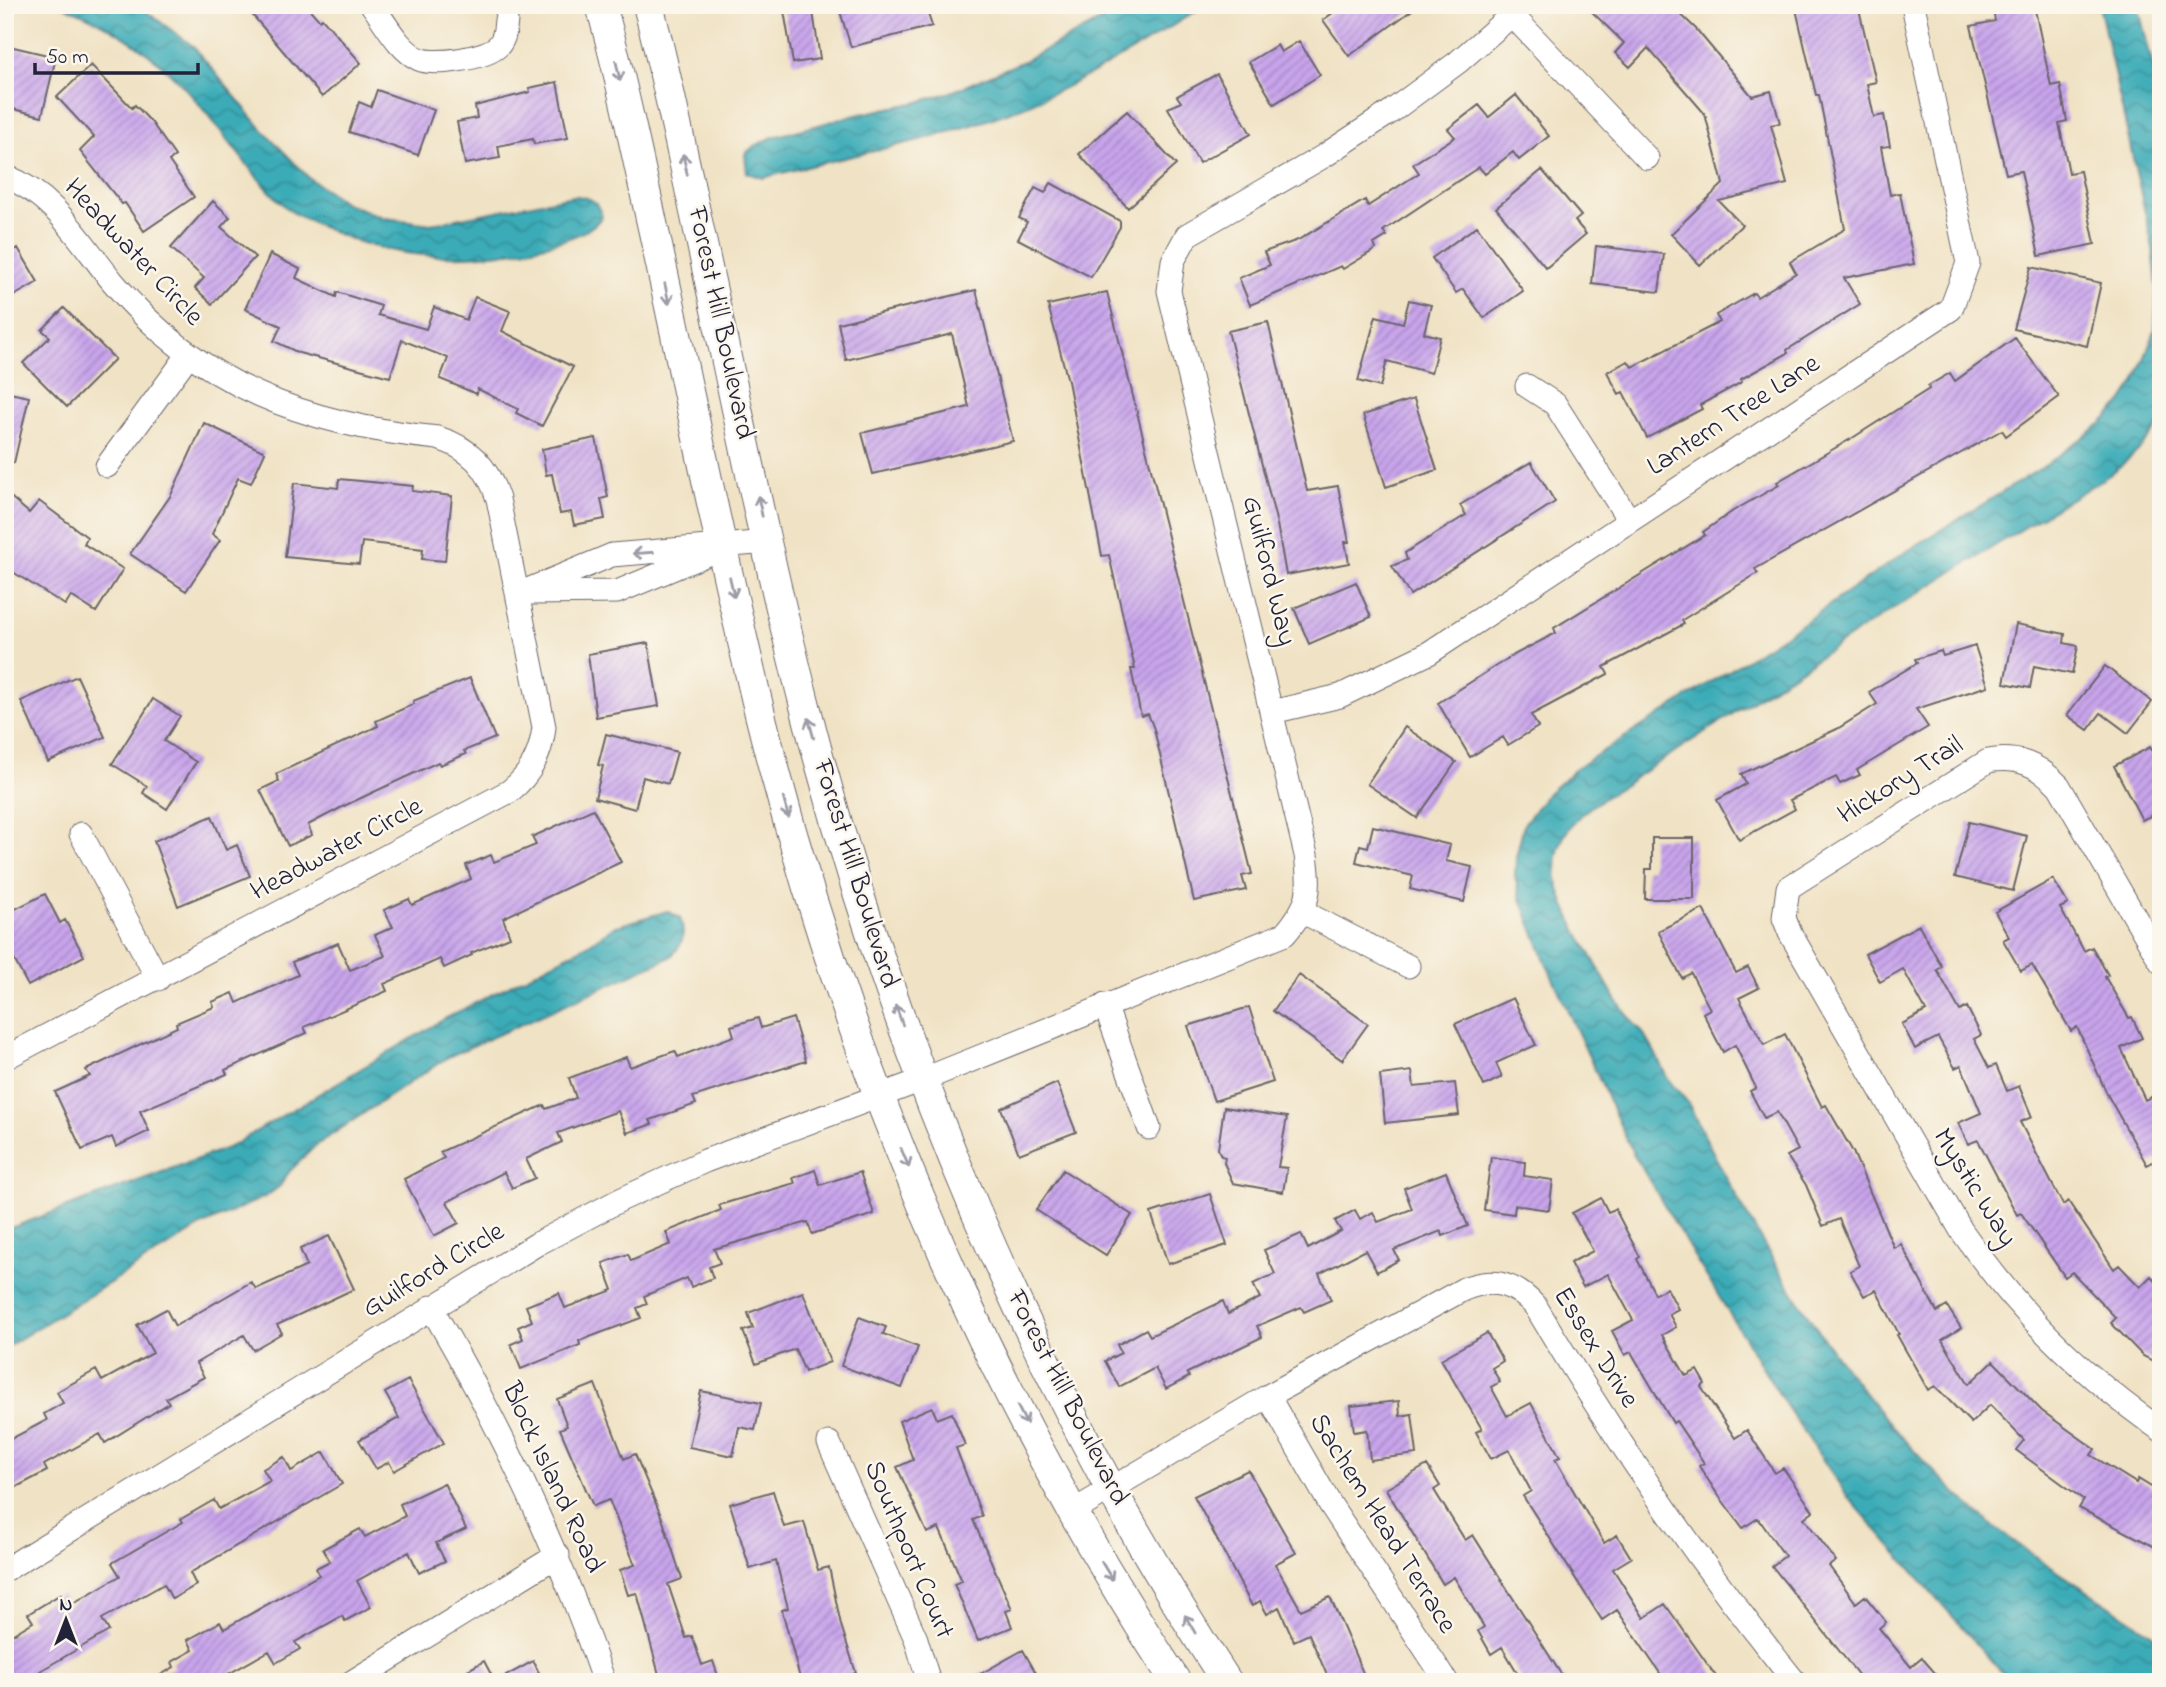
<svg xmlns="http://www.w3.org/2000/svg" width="2166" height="1687" viewBox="0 0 2166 1687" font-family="'Indie Flower',sans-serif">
<defs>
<pattern id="water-waves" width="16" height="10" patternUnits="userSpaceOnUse" patternTransform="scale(1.75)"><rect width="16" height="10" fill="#3bacb7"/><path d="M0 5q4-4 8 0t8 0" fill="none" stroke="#318c96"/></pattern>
<pattern id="building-hatch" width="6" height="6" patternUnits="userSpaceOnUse" patternTransform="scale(1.75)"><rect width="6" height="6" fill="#c9a5ec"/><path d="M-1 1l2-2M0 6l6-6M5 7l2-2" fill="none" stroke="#a386c0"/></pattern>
</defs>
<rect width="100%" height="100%" fill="#fbf7ec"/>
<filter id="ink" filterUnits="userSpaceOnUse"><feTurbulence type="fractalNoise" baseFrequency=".0143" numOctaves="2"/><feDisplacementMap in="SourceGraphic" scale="14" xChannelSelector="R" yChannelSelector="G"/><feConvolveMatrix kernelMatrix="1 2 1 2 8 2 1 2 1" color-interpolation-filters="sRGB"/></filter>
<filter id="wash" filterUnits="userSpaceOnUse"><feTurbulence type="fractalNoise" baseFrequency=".00686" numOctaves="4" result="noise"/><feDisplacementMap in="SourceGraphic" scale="28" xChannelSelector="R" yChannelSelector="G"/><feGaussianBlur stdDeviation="1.57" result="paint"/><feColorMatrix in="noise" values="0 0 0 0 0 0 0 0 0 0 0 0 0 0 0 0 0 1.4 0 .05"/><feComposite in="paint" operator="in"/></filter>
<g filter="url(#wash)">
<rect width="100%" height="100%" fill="#f0e2c4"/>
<!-- water -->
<path fill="url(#water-waves)" stroke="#2e6779" stroke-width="2" d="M60 5H134L147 12 193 46 261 128 309 178 345 203 385 218 431 224 573 196C590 197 596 199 602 216 590 237 540 247 516 251 447 262 383 257 320 226 309 220 296 216 287 208 247 172 220 125 184 87 150 51 107 22 60 5Z
M1130 5H1205C1142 46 1074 88 1004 114 926 143 843 156 763 178L747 173 745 154 754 146 773 137 860 114 918 102 951 92 1024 61Z
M2099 5H2138L2161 100V423L2139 450 2111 474 1891 610 1592 806C1529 852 1562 904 1592 957 1608 986 1618 1007 1642 1032 1653 1044 1659 1064 1668 1079 1674 1087 1682 1095 1688 1103 1760 1249 1842 1387 1962 1499 2021 1554 2095 1593 2161 1640V1682H2010L1848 1497 1787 1407 1694 1256 1632 1151 1547 965 1520 897 1515 876 1516 857 1524 824 1534 811 1547 794 1578 767 1799 626 1904 553 2046 465 2102 423 2120 405 2135 382 2155 331 2157 286 2153 248Z
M667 911 680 918C686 936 683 945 669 958L448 1057 315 1146 289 1172 280 1186 265 1197 203 1225 5 1348V1230L230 1147 446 1018 586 946 614 927Z"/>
<g id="blocks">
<!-- building -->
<path fill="url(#building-hatch)" d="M244 5H306L319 20 322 18 361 63 322 97Z
M783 5H812L820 59 793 63Z
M838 5H925L932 26 851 47Z
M1344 5H1419L1349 56 1323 20Z
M1585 5H1671L1696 29 1752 96 1771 91 1780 123 1771 125 1787 184 1719 201 1742 225 1700 265 1671 234 1723 184 1705 114 1648 48 1630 67 1615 53 1624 43Z
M1795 5H1858L1876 82 1867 84 1874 117 1884 115 1890 146 1881 147 1890 195 1900 193 1914 264 1844 278 1860 304 1787 350 1788 353 1741 379 1742 382 1700 405 1702 409 1647 438 1623 392 1619 394 1607 372 1628 361 1632 367 1720 322 1716 315 1754 293 1757 297 1796 273 1790 262 1845 229 1819 95H1816Z
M2011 5H2034L2051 86 2060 84 2067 121 2059 123 2069 173 2080 171 2095 244 2039 256 2021 171 2006 174 1971 26 1995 21 1993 9Z
M1299 41 1320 75 1274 104 1249 62 1277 45 1281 52Z
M5 45 56 57 42 116 5 107Z
M91 65 132 108 135 105 152 123 175 156 169 161 194 197 144 231 125 203 122 204 80 151 94 137 57 97Z
M1217 74 1251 134 1199 163 1168 108 1181 102 1177 96Z
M557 82 568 138 534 144 533 139 498 146 500 158 465 164 457 122 477 118 475 106 530 92 529 88Z
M377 90 434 110 418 155 349 132 359 102 371 107Z
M1516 95 1549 136 1519 160 1513 152 1485 174 1479 167 1383 231 1387 236 1374 244 1376 249 1343 269 1341 266 1250 305 1239 278 1270 265 1264 252 1298 240 1365 200 1368 206 1419 173 1413 164 1455 137 1448 129 1479 105 1489 117Z
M1127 111 1176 165 1128 208 1079 154Z
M1542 170 1581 216 1575 221 1586 234 1546 268 1496 208Z
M1051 183 1120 221V227L1091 277 1018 239 1027 222 1019 218 1035 188 1045 193Z
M213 201 230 217 221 227 255 257 212 304 195 288 204 278 171 248Z
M1477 226 1523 291 1484 318 1463 289 1456 293 1432 258Z
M1596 246 1664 254 1659 292 1592 284Z
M18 248 38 282 5 301V256Z
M270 254 300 269 296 278 336 297 337 292 381 306 378 315 426 329 434 307 466 320 475 297 510 311 502 331 573 367 542 426 516 413 518 409 478 389 477 394 440 379 448 358 402 340 390 377 299 353 274 341 281 326 245 309Z
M2031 267 2101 283 2087 346 2014 329Z
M976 290 1013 441 873 474 862 433 969 407 952 334 846 360 838 323Z
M1107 292 1252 874 1242 876 1246 890 1194 901 1154 729 1148 714 1141 716 1131 669H1135L1109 555 1102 556 1068 381 1048 305Z
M1409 300 1431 305 1424 333 1440 337 1431 373 1387 361 1380 387 1358 381 1376 316 1403 323Z
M64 308 115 359 67 407 23 363 50 337 42 330Z
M1268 322 1307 491 1338 486 1349 542H1345L1349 563 1286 575 1277 524 1228 331Z
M2015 338 2059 397 2006 436 2002 430 1755 569 1758 573 1682 620 1684 624 1604 667 1608 674 1531 715 1538 727 1508 745 1503 737 1470 757 1438 703 1510 657 1556 633 1554 628 1705 535 1703 532 1733 511 1779 485 1777 482 1854 437 1929 389 1928 386 1950 373 1955 381Z
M5 392 29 397 14 463 5 462Z
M1414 399 1437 470 1386 487 1363 415Z
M204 423 265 452 251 483 238 478 212 534 220 540 186 591 130 554 171 495Z
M596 438 608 497 601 499 605 519 574 525 571 512 560 514 552 474 546 475 542 449Z
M1531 462 1555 502 1410 595 1392 566 1407 560 1405 553 1466 515 1460 505Z
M339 479 413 486 412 491 452 496 445 561 422 559 423 549 362 542 359 564 285 557 294 483 338 488Z
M5 492 29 513 39 501 87 537 84 544 123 569 96 612 71 596 65 605 5 567Z
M1356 582 1371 617 1309 644 1294 608Z
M2016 624 2065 634 2064 643 2078 646 2072 674 2034 666 2030 688 2004 683Z
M648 643 659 706 596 717 588 654Z
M1975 646 1988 686 1916 709 1928 727 1857 770 1860 775 1840 784 1836 777 1790 800 1795 809 1739 840 1717 800 1746 784 1741 774 1837 729 1877 704 1869 692 1917 663 1915 659 1941 651 1943 656Z
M2105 666 2152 702 2128 733 2101 713 2088 730 2067 715Z
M77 676 105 737 48 762 21 701Z
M470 678 495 738 464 751 466 754 440 765 438 762 346 805 308 825 312 835 288 846 260 790 279 781 276 774 378 726 376 721 414 704 413 701Z
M153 699 180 716 164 741 196 762 167 809 143 793 147 786 112 764Z
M1405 727 1456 762 1417 818 1367 784Z
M606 734 677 752 668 784 643 777 635 809 595 798 603 766 598 765Z
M2150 747 2161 768V811L2142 820 2114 766Z
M593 809 621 862 503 918 510 937 471 953 472 955 444 968 440 959 384 984 387 991 304 1027 307 1033 225 1070 227 1074 140 1111 149 1131 116 1147 112 1137 82 1150 55 1092 90 1076 86 1070 177 1027 176 1023 214 1007 212 1002 233 993 237 1003 298 975 292 962 338 943 350 970 385 956 375 935 393 927 384 910 409 899 412 905 471 879 466 865 491 855 494 862 536 845 532 837Z
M212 816 226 850 237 845 250 876 178 906 154 841Z
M1969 822 2027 836 2013 891 1955 877Z
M1373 826 1450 845 1446 861 1472 867 1464 902 1410 889 1413 876 1356 862 1360 845 1368 847Z
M1652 838H1694V899H1645L1646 869H1652Z
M2053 879 2068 904 2060 908 2084 951 2092 947 2108 975 2105 977 2129 1018 2132 1017 2142 1038 2121 1048 2145 1100 2161 1092V1158L2147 1165 2108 1096 2077 1027 2071 1031 2032 965 2021 971 2003 940 2009 937 1995 912Z
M45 894 60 923 65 920 84 956 28 986 5 942V914Z
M1703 909 1736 973 1748 967 1759 988 1739 998 1764 1045 1785 1034 1822 1107 1826 1105 1853 1152 1894 1248 1901 1244 1937 1312 1947 1306 1961 1328 1942 1340 1969 1384 1993 1361 2042 1411 2095 1449 2091 1455 2136 1483 2138 1479 2161 1493V1550L2079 1508 2084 1500 2016 1450 2024 1440 1990 1405 1971 1423 1935 1386 1928 1390 1897 1335 1899 1334 1876 1290 1864 1296 1850 1271 1859 1266 1839 1219 1823 1226 1806 1185 1787 1156 1798 1150 1777 1112 1764 1118 1750 1091 1756 1088 1735 1045 1723 1052 1703 1013 1710 1009 1691 973 1682 978 1658 931Z
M1919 925 1942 967 1937 970 1960 1011 1967 1007 1981 1035 1974 1039 1989 1068 1996 1065 2007 1091 2019 1086 2032 1117 2020 1122 2063 1205 2068 1201 2114 1269 2119 1265 2140 1287 2151 1276 2161 1287V1365L2143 1356 2111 1323 2116 1318 2072 1272 2065 1277 2021 1213 2017 1215 1978 1140 1968 1144 1958 1123 1981 1113 1961 1065 1955 1068 1938 1037 1915 1049 1902 1024 1926 1011 1903 969 1880 982 1865 954Z
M1299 975 1368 1024 1342 1060 1273 1011Z
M1513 998 1536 1045 1496 1063 1502 1077 1484 1086 1455 1024Z
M1249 1007 1273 1082 1214 1101 1188 1026Z
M758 1018 761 1028 793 1018 806 1061 693 1097 696 1104 650 1120 652 1124 627 1133 618 1111 558 1133 562 1142 526 1159 535 1178 512 1188 504 1172 447 1202 459 1223 434 1236 404 1179 444 1158 440 1152 544 1105 546 1109 576 1098 569 1078 626 1057 630 1067 675 1051 678 1057 734 1036 731 1026Z
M1412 1071 1414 1087 1455 1083 1459 1115 1385 1123 1380 1075Z
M1057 1083 1076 1132 1019 1154 1001 1108Z
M1224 1107 1287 1117 1278 1167 1287 1168 1283 1192 1233 1183 1224 1163 1225 1157 1221 1156 1218 1149Z
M1491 1157 1525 1162 1524 1176 1553 1180 1549 1210 1515 1205 1514 1214 1484 1210Z
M815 1170 820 1185 860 1172 874 1214 812 1234 808 1222 714 1249 720 1263 709 1267 713 1278 691 1287 687 1278 644 1296 647 1304 637 1308 641 1318 579 1341 580 1345 521 1369 511 1344 523 1339 518 1327 532 1321 526 1306 559 1293 565 1308 613 1290 603 1263 628 1254 631 1261 671 1244 666 1232 721 1210 719 1205 795 1183 793 1178Z
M1063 1170 1132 1215 1106 1255 1036 1210Z
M1446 1172 1468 1226 1443 1236 1441 1231 1394 1250 1399 1260 1377 1272 1365 1250 1319 1274 1331 1300 1304 1312 1301 1307 1257 1326 1262 1337 1187 1373 1189 1377 1166 1389 1155 1368 1119 1387 1105 1361 1121 1353 1117 1345 1146 1329 1150 1336 1223 1301 1228 1314 1260 1298 1253 1284 1275 1274 1264 1250 1301 1234 1308 1249 1341 1231 1335 1221 1355 1210 1360 1219 1373 1212 1378 1222 1412 1209 1404 1188Z
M1210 1194 1227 1245 1168 1264 1151 1213Z
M1601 1198 1608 1212 1615 1209 1640 1257 1637 1259 1655 1294 1667 1288 1678 1309 1669 1314 1676 1327 1662 1335 1686 1376 1697 1370 1705 1384 1701 1387 1735 1438 1747 1430 1775 1473 1783 1468 1813 1511 1804 1518 1836 1561 1829 1566 1856 1603 1865 1596 1886 1622 1879 1628 1911 1667 1922 1658 1943 1682H1864L1772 1566 1785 1556 1758 1518 1743 1528 1716 1492 1699 1466 1704 1463 1676 1421 1673 1423 1631 1352 1625 1355 1612 1331 1633 1320 1608 1274 1583 1287 1570 1263 1593 1251 1572 1213Z
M329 1236 354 1289 277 1325 282 1333 253 1350 244 1335 196 1363 204 1377 166 1398 169 1403 105 1443 100 1434 44 1465 47 1471 5 1493V1442L47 1420 44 1414 63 1403 57 1392 96 1370 102 1381 153 1353 137 1325 166 1309 175 1326 251 1282 256 1289 307 1266 300 1249Z
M803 1292 830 1362 805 1372 795 1349 756 1364 743 1331 753 1328 748 1313Z
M859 1317 886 1327 883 1334 918 1347 902 1388 841 1366Z
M1487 1333 1503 1361 1492 1368 1500 1382 1491 1387 1507 1416 1531 1403 1560 1457 1555 1459 1604 1543 1617 1535 1631 1558 1613 1569 1644 1618 1665 1604 1720 1682H1666L1617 1610 1602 1620 1523 1496 1531 1491 1509 1450 1491 1459 1476 1432 1482 1429 1441 1359Z
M408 1380 444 1443 394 1471 389 1462 376 1469 359 1440 399 1418 385 1393Z
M595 1384 624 1459 635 1454 662 1518 682 1579 668 1584 686 1638 692 1636 702 1665 713 1661 720 1682H661L637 1593 628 1595 620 1570 635 1565 609 1500 593 1506 560 1429 567 1426 557 1399Z
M701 1391 761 1403 755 1430 739 1427 733 1456 689 1447Z
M1399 1401 1400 1416 1412 1414 1417 1454 1370 1460 1367 1430 1354 1432 1351 1406Z
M932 1407 937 1419 952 1413 965 1445 956 1448 982 1516 973 1520 1012 1609 1006 1611 1012 1627 978 1641 954 1584 962 1581 939 1528 927 1533 897 1467 913 1460 899 1421Z
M324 1452 342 1484 190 1573 196 1585 172 1599 164 1584 102 1619 109 1631 40 1671 47 1682H5V1639L33 1622 28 1614 61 1594 68 1606 120 1576 112 1563 183 1522 181 1519 214 1500 219 1509 270 1481 263 1469 284 1457 291 1471Z
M1427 1465 1440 1486 1434 1490 1465 1540 1473 1535 1566 1682H1523L1502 1647 1491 1654 1478 1631 1484 1627 1454 1577 1443 1584 1386 1489Z
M1248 1470 1296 1553 1275 1564 1301 1610 1330 1597 1367 1682H1330L1309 1634 1294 1641 1279 1607 1267 1614 1260 1601 1252 1606 1194 1496Z
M444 1483 466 1529 436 1543 445 1561 419 1573 409 1552 357 1581 371 1607 345 1621 342 1616 295 1642 300 1649 276 1663 269 1651 214 1682H149L174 1667 172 1662 193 1650 188 1640 220 1622 224 1629 319 1575 316 1568 330 1561 323 1549 360 1529 365 1537 405 1516 400 1504Z
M773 1491 784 1527 804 1522 818 1570 829 1567 841 1625 856 1673 845 1677 847 1682H801L782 1610 788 1608 776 1561 750 1569 730 1504Z
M1023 1650 1041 1682H966Z
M484 1661 495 1682 533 1661 544 1682H446Z"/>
</g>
</g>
<g filter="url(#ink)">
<use href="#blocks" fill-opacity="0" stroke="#6a656b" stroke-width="2"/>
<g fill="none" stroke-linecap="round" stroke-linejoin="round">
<!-- minor casing -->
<g stroke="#6a656b" stroke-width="25">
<path id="minor" d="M372 5C385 22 399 50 419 59 435 66 486 58 498 46 505 38 505 30 506 20
M1512 15 1647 158
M5 176C56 196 80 242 113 282 200 387 307 425 438 438 470 448 488 467 498 499L544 727C541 754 531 774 510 791L5 1058
M1527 386 1555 404 1629 520
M107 466 189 354
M531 593 617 592 703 556
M518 594 612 555 768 542
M1272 712 1340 696 1429 653 1951 309 1968 263 1913 5
M81 834 158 979
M1303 912 1408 966
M2161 962 2059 786C2038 764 2017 756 1988 761L1788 888 1784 918 1790 933 1961 1230C2016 1310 2081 1375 2161 1430
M1105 1005 1149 1128
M431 1307C501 1427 559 1550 604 1682
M1268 1396 1330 1504 1447 1682
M829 1443 916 1639 929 1682
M1072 1512 1268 1396 1464 1289C1493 1277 1516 1284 1536 1307 1614 1438 1699 1564 1795 1682
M5 1570 537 1244 620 1200 705 1161 922 1080 1285 934C1310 904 1311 893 1306 855L1169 291 1173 261 1187 235 1324 156 1392 111 1458 62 1523 5
M352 1682 558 1555"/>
</g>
<!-- major casing -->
<g stroke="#6a656b" stroke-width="32">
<path id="major" d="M601 5C622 80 637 156 654 232 689 393 721 554 760 714 844 1054 983 1388 1176 1682
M648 5C665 69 678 133 692 198 729 367 762 538 805 706 893 1050 1032 1384 1227 1682"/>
</g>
<!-- minor -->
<use href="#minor" stroke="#fff" stroke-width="23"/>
<!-- major -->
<use href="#major" stroke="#fff" stroke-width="30"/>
</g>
<!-- one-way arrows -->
<defs><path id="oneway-shaft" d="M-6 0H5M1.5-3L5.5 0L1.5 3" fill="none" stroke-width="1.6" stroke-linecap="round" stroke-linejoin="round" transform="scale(1.75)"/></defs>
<g stroke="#9c9ca7">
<use href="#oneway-shaft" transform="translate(618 71) rotate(78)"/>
<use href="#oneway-shaft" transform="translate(685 164) rotate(-102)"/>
<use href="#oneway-shaft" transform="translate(667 294) rotate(78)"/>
<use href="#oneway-shaft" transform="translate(760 506) rotate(-102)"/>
<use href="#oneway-shaft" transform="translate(643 553) rotate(176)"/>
<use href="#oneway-shaft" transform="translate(732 587) rotate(77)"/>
<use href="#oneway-shaft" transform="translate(811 728) rotate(-105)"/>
<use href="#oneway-shaft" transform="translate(786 808) rotate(75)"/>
<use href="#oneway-shaft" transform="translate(899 1015) rotate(-110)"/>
<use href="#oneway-shaft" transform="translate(905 1158) rotate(67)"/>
<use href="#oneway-shaft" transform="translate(1022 1415) rotate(63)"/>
<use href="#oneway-shaft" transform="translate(1107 1571) rotate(59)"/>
<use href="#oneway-shaft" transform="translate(1190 1624) rotate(-120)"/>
</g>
</g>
<g text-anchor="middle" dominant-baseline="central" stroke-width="5" stroke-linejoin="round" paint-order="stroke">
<!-- street labels -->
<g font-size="28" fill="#22223b" stroke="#fbf7ec">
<text transform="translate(133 253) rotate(47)">Headwater Circle</text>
<text transform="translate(720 323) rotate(78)">Forest Hill Boulevard</text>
<text transform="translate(1734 416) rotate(-33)">Lantern Tree Lane</text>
<text transform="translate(1268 571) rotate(76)">Guilford Way</text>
<text transform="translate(1901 781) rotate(-32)">Hickory Trail</text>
<text transform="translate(337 850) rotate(-28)">Headwater Circle</text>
<text transform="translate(855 874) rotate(73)">Forest Hill Boulevard</text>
<text transform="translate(1974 1188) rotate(58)">Mystic Way</text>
<text transform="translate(434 1271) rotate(-31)">Guilford Circle</text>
<text transform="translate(1595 1348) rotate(58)">Essex Drive</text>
<text transform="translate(1067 1398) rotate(63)">Forest Hill Boulevard</text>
<text transform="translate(552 1478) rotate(65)">Block Island Road</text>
<text transform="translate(1382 1524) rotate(58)">Sachem Head Terrace</text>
<text transform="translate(908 1550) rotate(67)">Southport Court</text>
</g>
</g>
<!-- margin -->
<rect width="2166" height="1687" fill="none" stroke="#fbf7ec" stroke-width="28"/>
<!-- north arrow -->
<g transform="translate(66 1620)" stroke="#fbf7ec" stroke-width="5" paint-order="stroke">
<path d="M0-5L12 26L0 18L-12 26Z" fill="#22223b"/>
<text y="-10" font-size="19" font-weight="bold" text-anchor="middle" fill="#22223b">N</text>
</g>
<!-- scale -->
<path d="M35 63v10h163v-10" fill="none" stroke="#22223b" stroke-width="3.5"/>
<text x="46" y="63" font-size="21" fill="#22223b" stroke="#fbf7ec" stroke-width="5" paint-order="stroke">50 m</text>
</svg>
